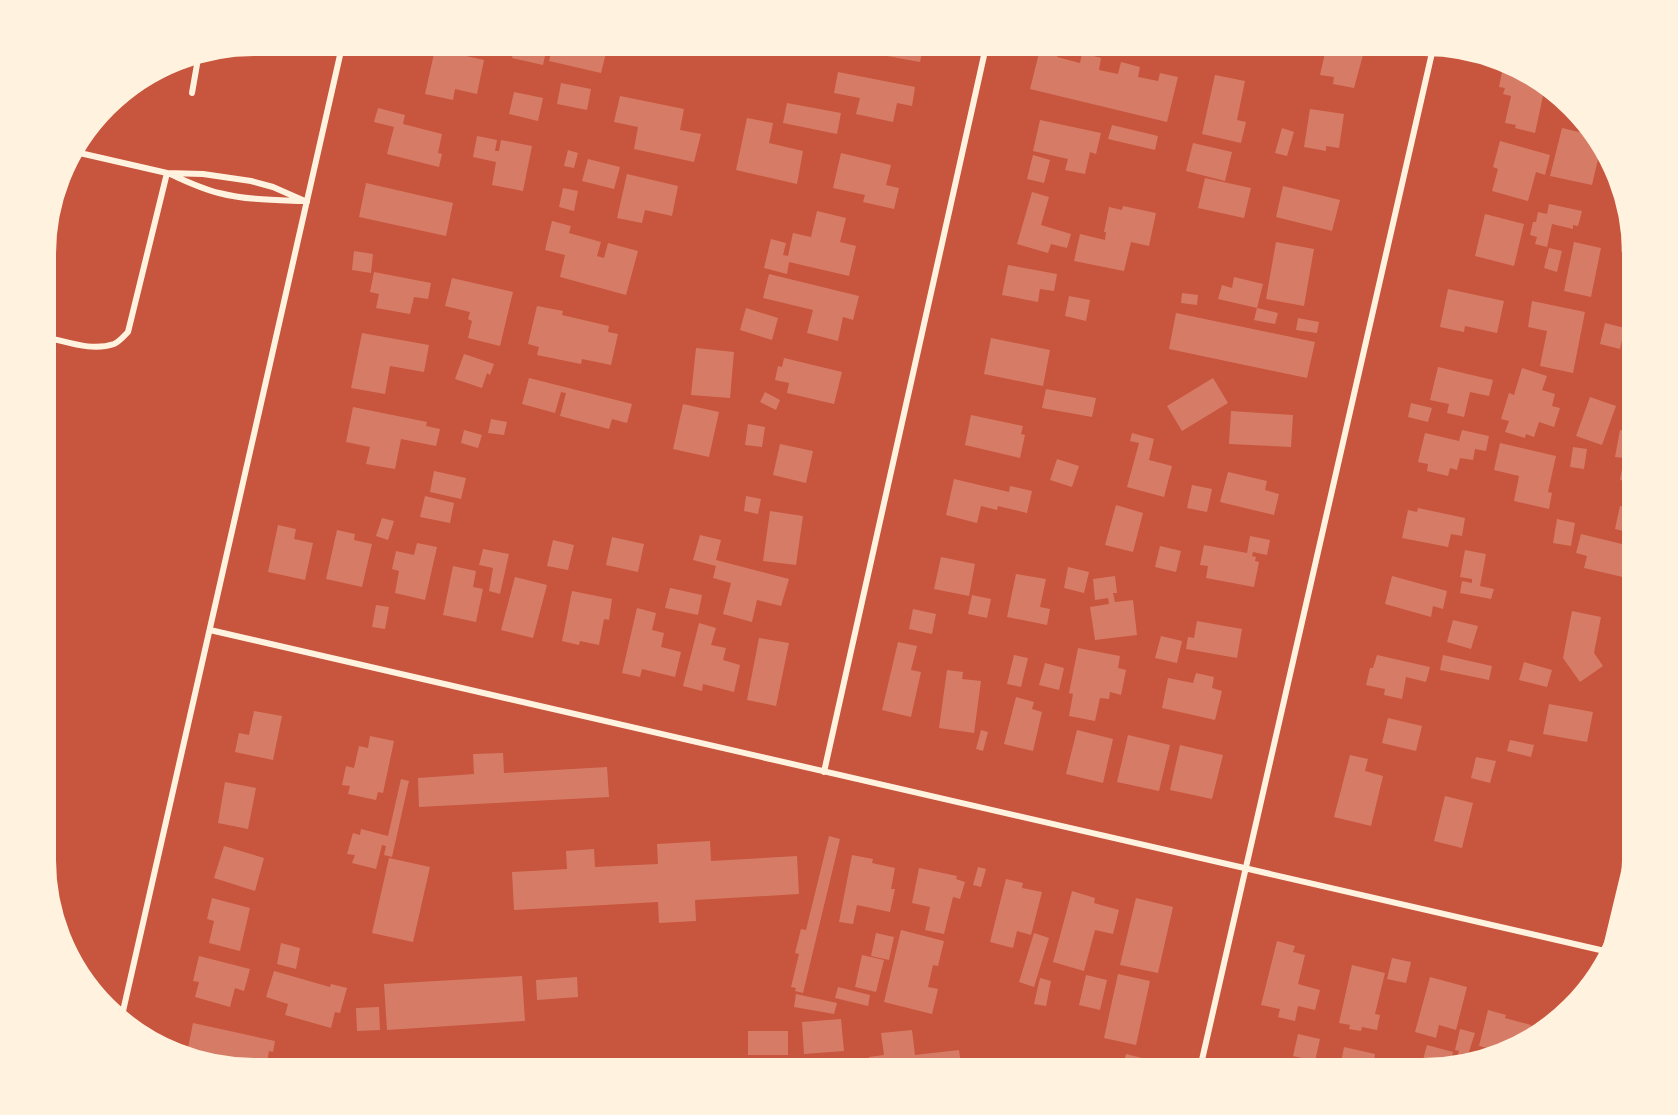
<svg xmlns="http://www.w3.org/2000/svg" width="1678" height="1115" viewBox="0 0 1678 1115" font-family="Helvetica,sans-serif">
<rect width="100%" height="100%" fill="#c8553d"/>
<!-- building -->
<path fill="#d67c66" d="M515 42H548L543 65 512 58Z
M554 42 606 53 601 73 549 61Z
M873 42H924L920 62 871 53Z
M1316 42H1356L1366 44 1354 88 1333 84 1334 77 1320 75 1325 53 1314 51Z
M1041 45 1059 49 1057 57 1080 63 1082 53 1101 58 1099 70 1118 74 1121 62 1140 67 1138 77 1158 81 1160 73 1178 77 1167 122 1030 89Z
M435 49 484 60 477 94 455 89 453 100 425 94Z
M1503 67 1534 74 1542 78 1563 101 1543 96 1535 133 1515 128 1516 125 1505 123 1511 96 1503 94 1505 88 1499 87Z
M838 72 915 87 912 106 897 103 893 122 856 114 860 98 834 93Z
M1215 75 1245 81 1237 120 1246 122 1241 143 1202 134Z
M561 83 591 89 587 110 557 104Z
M514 92 543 98 538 121 509 114Z
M620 96 684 109 680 130 701 134 694 162 634 149 638 127 614 122Z
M787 103 841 113 837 134 783 123Z
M378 108 405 115 403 124 442 134 438 153 442 154 439 167 387 154 394 127 374 122Z
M1310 109 1344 114 1339 148 1326 146V151L1304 147Z
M747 118 773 123 769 143 803 151 797 184 736 170Z
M1040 120 1101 133 1096 154 1090 152 1085 174 1065 170 1068 159 1033 151Z
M1112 125 1158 136 1155 150 1108 139Z
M1282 128 1294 132 1287 156 1275 153Z
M1562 128 1596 136 1602 142 1592 185 1550 176Z
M477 136 497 140 495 151H499L501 140 532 146 523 191 492 185 496 162 473 157Z
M1500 141 1550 155 1545 175 1536 172 1528 201 1492 191 1498 169 1493 167Z
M1193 143 1232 152 1225 181 1186 171Z
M568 150 578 153 574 168 564 166Z
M841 153 891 165 886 185 899 188 894 209 863 202 865 195 833 188Z
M1033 155 1050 160 1044 183 1027 179Z
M588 159 620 167 614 189 582 181Z
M627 174 678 186 672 216 645 210 642 223 617 218Z
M1205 178 1251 188 1244 218 1198 208Z
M366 183 453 203 446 236 359 217Z
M1283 186 1340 200 1332 231 1276 217Z
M563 188 578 191 574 211 559 207Z
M1032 192 1049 197 1041 225 1071 234 1067 248 1051 244 1048 253 1017 244Z
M1549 204 1582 211 1578 226 1573 225V229L1552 224 1547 247 1535 244 1537 237 1530 235 1533 222H1536L1538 212 1547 214Z
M1123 206 1156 213 1149 246 1131 242 1124 271 1074 261 1080 234 1105 240 1106 232H1104L1109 207 1122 210Z
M817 211 846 218 840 242 856 246 849 276 789 262 787 274 764 268 771 239 786 243 783 255 788 256 793 233 811 237Z
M1485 214 1524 224 1514 266 1475 256Z
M552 221 571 226 569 233 601 242 597 256 604 258 608 243 638 251 626 295 560 277 565 255 545 250Z
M1626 231 1633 233 1636 241 1634 254 1621 251Z
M1276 242 1314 249 1304 306 1266 299Z
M1574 242 1601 248 1591 297 1564 291Z
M1549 248 1562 251 1557 272 1544 268Z
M354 251 373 254 371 273 352 270Z
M1008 265 1057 274 1054 291 1040 289 1038 302 1002 295Z
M374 272 431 283 428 299 414 297 410 314 376 308 379 294 370 292Z
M769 274 859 296 853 320 843 317 838 341 807 333 813 310 763 298Z
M1234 277 1263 284 1257 308 1218 299 1222 285 1232 288Z
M452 278 513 292 500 346 468 338 472 321 468 319 470 312 445 306Z
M1448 289 1504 301 1497 333 1465 326 1464 332 1440 327Z
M1182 293 1198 295 1197 305 1181 303Z
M1069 296 1090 300 1086 321 1065 316Z
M1532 301 1585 312 1573 373 1540 366 1547 331 1528 327Z
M537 306 563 311 562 315 609 326 608 332 618 334 611 365 582 359 581 364 537 355 539 347 528 344Z
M746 308 778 318 772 340 740 330Z
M1257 308 1278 313 1275 324 1254 320Z
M1176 313 1315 342 1307 378 1169 349Z
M1298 318 1319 322 1317 333 1296 330Z
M1605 323 1625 328 1620 349 1600 344Z
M362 333 429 345 424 372 390 366 385 394 351 388Z
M991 338 1050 350 1043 386 984 374Z
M696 348 734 352 730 398 691 395Z
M464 354 494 364 490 375 487 373 482 388 455 379Z
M784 358 842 372 834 404 787 393 789 383 775 380 778 366 782 367Z
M1438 367 1493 380 1489 396 1470 392 1464 417 1447 413 1449 404 1430 400Z
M1522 368 1547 376 1542 390 1555 394 1552 406 1560 408 1554 427 1539 422 1534 437 1526 434 1525 438 1505 432 1509 421 1501 419 1509 393 1514 395Z
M1635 371H1636V389L1630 388Z
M529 378 632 404 627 423 612 419 609 429 560 416 566 393 561 392 555 413 522 404Z
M1213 378 1228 403 1182 431 1167 406Z
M1046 389 1096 398 1092 417 1042 408Z
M765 392 780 400 776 410 760 402Z
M1590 397 1616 406 1602 445 1576 436Z
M1411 403 1432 408 1428 422 1408 417Z
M683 404 719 412 709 457 673 449Z
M353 407 427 422 426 426 440 429 436 446 401 439 395 469 366 464 370 447 346 442Z
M1231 411 1293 415 1291 447 1229 444Z
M971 415 1023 426 1021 434 1025 435 1020 458 965 445Z
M491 419 507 422 504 435 488 433Z
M748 424 765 427 762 447 745 445Z
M464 430 482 435 478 448 461 443Z
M1462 430 1489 436 1486 451 1475 449 1473 460 1460 458 1457 470 1450 468 1448 476 1427 471 1428 464 1418 462 1425 433 1459 441Z
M1620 430 1636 433V483L1620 480 1624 458 1615 457Z
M1132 433 1154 439 1149 460 1172 466 1164 497 1127 487 1139 443 1130 441Z
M1500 443 1556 456 1548 492 1552 493 1549 509 1514 501 1519 476 1494 470Z
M780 444 813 451 806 483 773 475Z
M1573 447 1587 449 1584 469 1570 467Z
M1057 459 1079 466 1072 487 1050 480Z
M434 471 466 478 461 499 430 492Z
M1228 472 1267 481 1265 490 1279 494 1274 515 1220 502Z
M954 479 1009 492 1010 486 1032 491 1027 513 998 506 997 510 981 506 977 523 946 515Z
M1192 485 1212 489 1207 512 1187 508Z
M425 496 454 503 450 523 420 517Z
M746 496 761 499 758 514 744 511Z
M1116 505 1143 513 1133 552 1105 545Z
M1620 506 1636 509V534L1615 529Z
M1418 508 1465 518 1462 536 1451 534 1448 547 1402 538 1408 510 1417 512Z
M770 511 803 516 796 565 763 561Z
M382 518 394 521 388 540 376 536Z
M1557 519 1575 523 1571 546 1553 543Z
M278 525 296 529 294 539 313 543 305 580 268 572Z
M337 530 355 534 354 540 372 544 362 587 326 579Z
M1581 534 1634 547 1627 578 1584 568 1587 556 1576 553Z
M700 535 721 540 716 560 789 579 781 606 757 600 752 622 723 614 731 583 713 578 716 566 693 560Z
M1250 536 1270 540 1267 555 1253 552 1252 556 1256 557 1255 561 1259 562 1254 587 1206 578 1208 566 1200 565 1204 545 1247 553Z
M612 537 644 544 638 572 606 565Z
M553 540 574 545 568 570 547 566Z
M417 543 437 547 425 600 395 593 399 571 392 569 396 551 414 555Z
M1160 546 1181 551 1176 572 1155 567Z
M483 549 509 554 500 594 489 591 493 568 479 565Z
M1465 550 1486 554 1480 586 1494 589 1491 599 1460 593 1462 581 1472 583V579L1460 577Z
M941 557 975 564 969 596 934 589Z
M453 566 476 571 473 587 483 589 476 622 443 615Z
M1068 567 1089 572 1084 593 1064 588Z
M1016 574 1046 579 1040 607 1050 609 1047 625 1007 617Z
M1115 576 1117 593H1113L1115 602 1133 600 1137 635 1095 640 1090 607 1109 604 1108 598 1095 600 1093 579Z
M1392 576 1447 591 1443 609 1433 606 1431 617 1385 604Z
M515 577 547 585 533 638 501 630Z
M670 588 702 595 698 615 665 608Z
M572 591 612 599 609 620 604 619 599 645 580 641 579 645 562 641Z
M972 595 991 599 987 618 968 614Z
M376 605 389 607 385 629 372 627Z
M637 608 656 613 652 630 664 633 661 647 681 652 675 677 642 669 640 677 622 673Z
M913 609 936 614 932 634 909 629Z
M1572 611 1601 617 1594 653 1603 666 1580 682 1563 658Z
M1453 620 1478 626 1471 649 1447 642Z
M1197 621 1242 629 1237 658 1186 649 1188 637 1194 638Z
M699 623 716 628 711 645 726 648 723 660 740 665 734 692 703 684 702 691 683 686Z
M1161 636 1182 641 1177 663 1155 658Z
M759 638 789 643 776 706 747 700Z
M898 642 917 646 911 670 921 672 911 717 882 710Z
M1078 648 1120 656 1118 668 1126 670 1121 695 1110 692 1109 699 1100 698 1095 721 1069 716 1073 694 1069 693Z
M1014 655 1028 658 1021 687 1007 684Z
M1377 655 1430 667 1426 682 1406 677 1402 699 1384 695 1385 689 1366 685 1370 668H1373Z
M1443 655 1492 666 1489 680 1440 670Z
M1524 662 1552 670 1547 687 1519 680Z
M1045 663 1064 668 1059 690 1039 685Z
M947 670 963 672 962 679 981 681 974 733 939 728Z
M1196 673 1214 677 1212 688 1222 691 1215 720 1162 708 1168 678 1193 683Z
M1016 697 1034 702 1032 709 1042 712 1033 751 1004 744Z
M1549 704 1593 712 1587 742 1543 734Z
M254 711 282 716 273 760 235 752 239 733 249 735Z
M1388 718 1422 726 1416 751 1382 743Z
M981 730 988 732 983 751 976 749Z
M1077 730 1113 739 1103 783 1066 774Z
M1128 735 1170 745 1159 791 1117 782Z
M370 736 394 741 383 793 378 792 376 800 348 794 350 786 342 785 346 766 354 768 359 746 368 748Z
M1510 740 1534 745 1531 757 1507 751Z
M1180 745 1223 755 1212 799 1170 790Z
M503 753 504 773 607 767 609 797 419 807 418 778 474 774 473 754Z
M1350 755 1368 759 1365 771 1383 776 1371 826 1334 817Z
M1476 757 1496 761 1490 783 1471 778Z
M401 779 409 781 392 857 384 855 386 846 382 845 376 869 352 863 355 855 347 854 353 833 360 835 361 829 388 836Z
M225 782 256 788 248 829 218 823Z
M1445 796 1473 803 1462 848 1434 841Z
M829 836 840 839 803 993 795 991 796 988 791 987 799 954 795 953 801 929 806 930Z
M710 841 711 861 797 856 799 894 695 900 696 921 659 923 658 902 514 910 512 872 567 869 566 851 594 849 595 867 658 864 657 844Z
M224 846 264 858 255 891 214 878Z
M852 855 873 859 872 863 895 868 891 889H895L890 912 857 905 853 924 839 922Z
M389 858 430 867 413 942 372 933Z
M978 867 986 869 981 887 973 885Z
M919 868 957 876 956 879 965 882 960 899 953 897 944 934 925 930 930 907 912 903Z
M1006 879 1023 883 1022 888 1042 892 1031 935 1017 931 1013 948 990 942Z
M1072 891 1095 898 1094 903 1119 910 1113 934 1095 930 1084 971 1053 962Z
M212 898 250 908 240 951 209 943 214 921 207 919Z
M1136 898 1173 907 1158 973 1120 965Z
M901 930 944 941 938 966 933 965 928 987 938 989 932 1014 884 1002Z
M876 933 894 937 889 960 871 956Z
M1034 933 1049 938 1034 987 1019 982Z
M1277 941 1295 946 1293 952 1305 955 1298 984 1320 990 1315 1010 1298 1006 1295 1021 1278 1017 1280 1009 1261 1005Z
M281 943 300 948 296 969 277 964Z
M862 955 884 960 876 992 855 987Z
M199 956 250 969 244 991 235 988 230 1007 195 997 199 982 193 981Z
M1392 958 1411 962 1406 983 1387 979Z
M1352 965 1385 973 1375 1014 1380 1015 1377 1030 1362 1027 1361 1031 1349 1029 1350 1025 1339 1023Z
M274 971 330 987 331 984 347 988 340 1013 335 1012 331 1028 285 1015 288 1004 266 997Z
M1118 974 1150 981 1136 1045 1104 1038Z
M1086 975 1107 980 1100 1010 1079 1005Z
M522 976 525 1021 387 1030 384 984Z
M577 977 578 997 537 1000 536 980Z
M1430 977 1467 987 1456 1030 1439 1025 1436 1038 1415 1032Z
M1040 978 1051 981 1046 1006 1034 1004Z
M838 987 870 995 868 1006 835 998Z
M796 994 837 1003 834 1014 794 1007Z
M379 1007 380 1030 357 1031 356 1008Z
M1488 1010 1506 1015 1505 1018 1531 1025 1528 1037 1535 1039 1529 1045 1504 1052 1479 1046Z
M841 1019 844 1051 804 1054 802 1022Z
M193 1023 275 1041 273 1052 269 1051 265 1073H256L186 1058Z
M1460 1029 1475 1033 1465 1064 1456 1061 1459 1051 1455 1050Z
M912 1030 915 1055 959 1050 962 1073H870L869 1057 884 1055 881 1033Z
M748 1031H788V1055H748Z
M1298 1034 1320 1039 1315 1061 1293 1056Z
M1427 1045 1453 1052 1449 1069 1437 1073H1395L1398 1061 1421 1067Z
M1344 1047 1375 1054 1372 1073H1317L1319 1063 1340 1068Z
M1126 1054 1150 1060 1147 1072 1123 1066Z
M1076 1069 1091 1072V1073H1075Z"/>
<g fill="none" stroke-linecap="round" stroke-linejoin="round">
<!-- minor -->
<path stroke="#fff3e0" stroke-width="6" d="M192 93 199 53
M71 151 167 173 203 174 251 181 273 187 307 202
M170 174C186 181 202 189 219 193 246 200 275 200 303 201
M44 337C66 341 91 352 114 344 119 342 124 336 128 332L167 173
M210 630 1609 952
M824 772 987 42
M1605 951 1636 822
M121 1020 343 42
M1199 1073 1434 44"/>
</g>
<!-- crop -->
<path d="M0 0H1678V1115H0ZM254 52H1424A202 202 0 0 1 1626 254V860A202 202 0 0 1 1424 1062H254A202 202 0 0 1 52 860V254A202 202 0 0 1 254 52Z" fill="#fff3e0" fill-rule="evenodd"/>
<path fill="none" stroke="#fff3e0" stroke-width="8" d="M254 52H1424A202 202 0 0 1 1626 254V860A202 202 0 0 1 1424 1062H254A202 202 0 0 1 52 860V254A202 202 0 0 1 254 52Z"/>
</svg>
